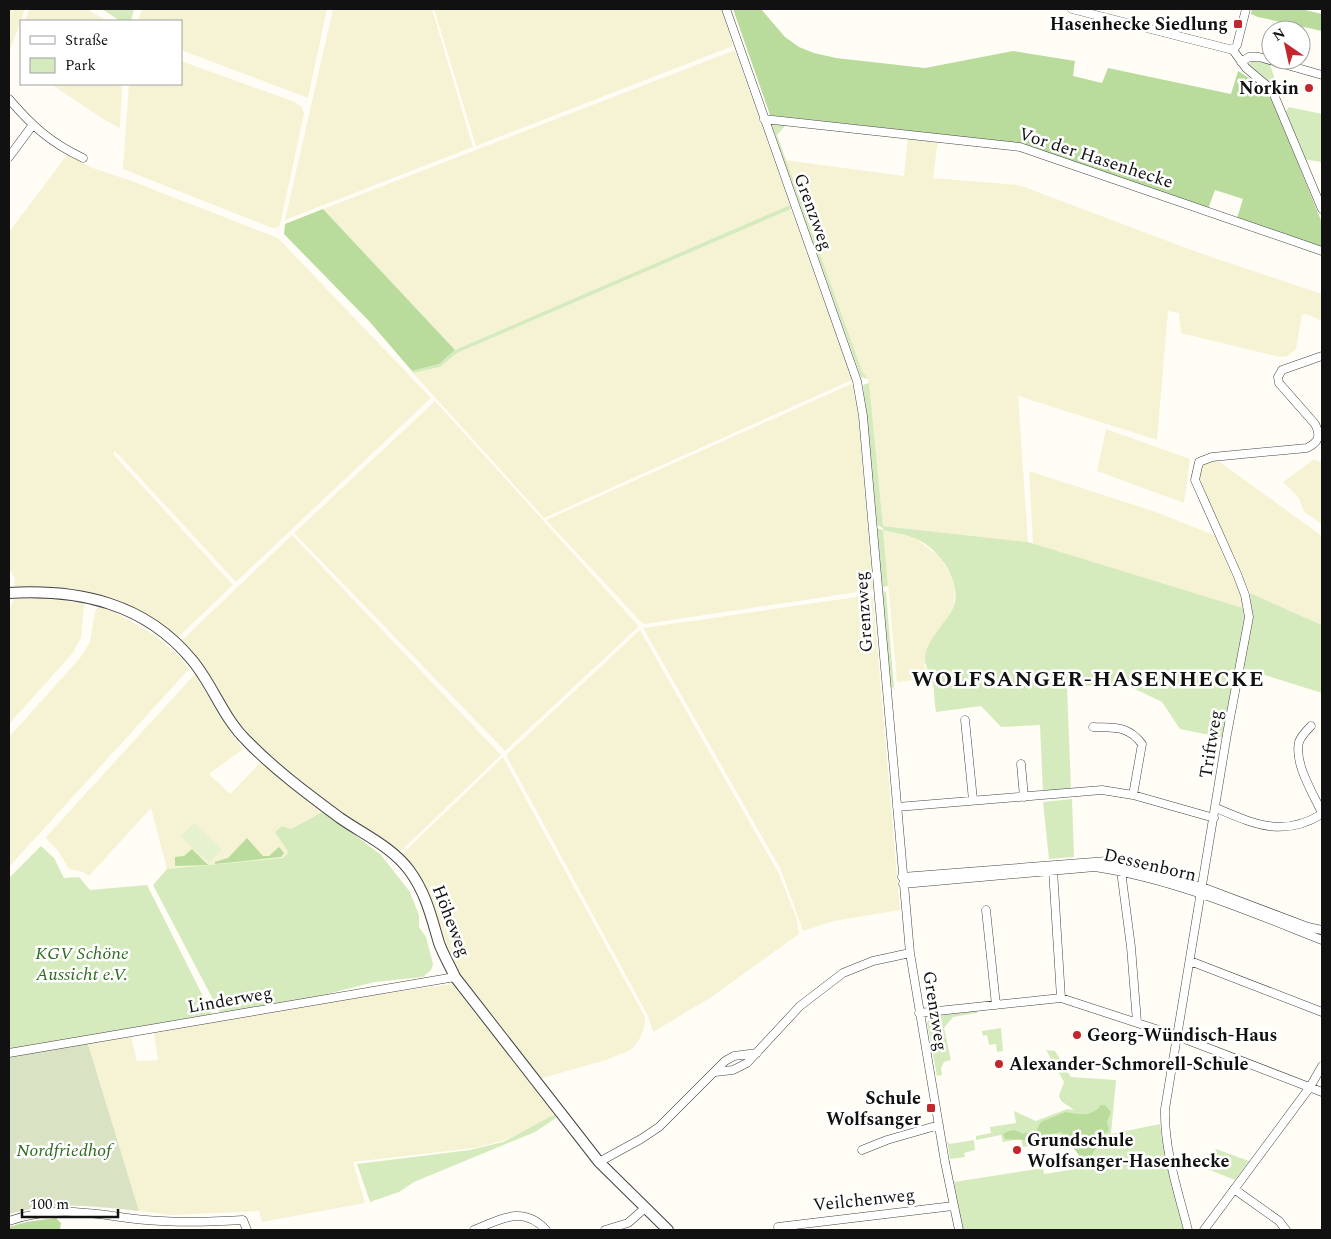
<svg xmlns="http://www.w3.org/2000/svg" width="1331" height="1239" viewBox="0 0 1331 1239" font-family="Spectral,serif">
<rect width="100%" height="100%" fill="#fffdf5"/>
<!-- farmland -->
<path fill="#f6f3d4" d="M9 9H25L9 53Z
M29 9H87L107 21H25Z
M142 9H327L308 98 181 50V21H138Z
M333 9H432L473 147 285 220Z
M434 9H722L733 46 476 146Z
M735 50 790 205 455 350 323 209Z
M181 61 295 102 302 107 304 114 280 225 277 228H272L123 169 129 84H181Z
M51 84H122L120 128 103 119Z
M908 136 938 139 933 178 1019 185 1197 252 1322 294V321L1306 314 1302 315 1296 349 1288 356 1279 357 1181 333 1179 313 1168 311 1157 440 1018 396 1028 542 883 526 868 379 862 371 785 160 904 176Z
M67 155 93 168 129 180 278 238 431 398 236 582 115 451 113 454 233 585 178 637 150 615 119 602 70 589 14 588 15 579 9 568V232Z
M791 209 852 380 544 518 413 373 440 367 457 353Z
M851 384 853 385 858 415 873 589 871 590 645 624 641 622 546 520Z
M435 401 637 624 638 627 505 751 294 533Z
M1106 429 1190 459 1184 503 1097 471Z
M1314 459 1322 463V524L1304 512 1299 498 1283 482Z
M1217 460 1322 536V625L1250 593 1198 480 1200 465 1208 461Z
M1029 471 1156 512 1214 535 1241 595 1243 608 1033 544Z
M883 530 915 538 939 556 952 577 955 589 953 607 924 665 931 678 897 682Z
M292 535 501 755 400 852 342 814 249 738 232 718 181 641Z
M870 595 873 597 900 910 834 921 803 931 781 870 643 628Z
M38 598 84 603 81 638 72 654 9 724V610L14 599Z
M104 606 153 634 179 656 189 669 9 867V737L80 658 90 642 95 611 99 607Z
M640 630 778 872 796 917 799 934 710 998 653 1032 648 1016 506 755Z
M195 674 222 720 243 749 209 774 230 794 261 762 324 811 291 829 286 828 275 832 287 850 288 853 283 858 167 869 151 808 89 876 83 872 69 869 57 849 50 843 46 837Z
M503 757 645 1017 644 1028 640 1038 633 1048 626 1052 606 1060 539 1079 457 976 425 886 412 864 402 854Z
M452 984 549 1105 553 1112 551 1117 503 1141 474 1148 353 1162 365 1203 262 1222 259 1211 171 1215 139 1211 87 1041 131 1036 137 1061 158 1060 154 1033 311 1004Z"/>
<!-- green -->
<path fill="#d5ebbd" d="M102 9H134L131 21H120Z
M1252 61 1270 64 1280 96H1277L1267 81 1248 65Z
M1289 107 1322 114 1321 162 1303 159 1285 112Z
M777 124 786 125 777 135 862 371 868 379 861 377 773 129 772 126Z
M790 205 791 209 457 353 440 367 413 373 412 371 439 364 455 350Z
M869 383 883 526 1028 542 1243 608 1251 605 1250 593 1322 625V693L1236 666 1224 738 1180 729 1162 702 1131 687 1096 685 1067 688 1071 789 1043 792 1040 725 1001 727 981 706 936 712C934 701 935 687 931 677 927 667 923 663 926 652 931 634 948 622 954 605 962 580 937 546 914 538 904 534 893 533 883 530L888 586 882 587 877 528 883 530V528L877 525 863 385Z
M882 590 886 592 894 687 889 688Z
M1072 799 1074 857 1049 859 1043 802Z
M324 811 381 855 410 892 419 915V927L426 937 433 964 431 970 423 977 375 982 307 999 224 1013 219 1011 153 885 167 869 283 858 288 853 287 850 275 832 282 826 291 829Z
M41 846 54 858 64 878 79 877 90 890 147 885 212 1014 9 1049V878Z
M977 1011V1013L953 1017 944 1028 951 1060 944 1062 941 1068 942 1075 937 1076 927 1022 935 1016Z
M1001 1028 1003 1051 997 1052 996 1044 989 1045 987 1035 983 1036 982 1031Z
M1046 1050 1055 1051 1071 1077 1116 1080 1111 1134 1160 1124 1162 1140 1164 1139 1185 1230H963L954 1182 1043 1168 1044 1174 1089 1167 1081 1132 1029 1141V1146L1023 1147 1021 1139 1003 1142 1001 1135 976 1140V1136L991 1133 990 1127 1016 1123 1014 1111 1036 1121 1067 1109 1074 1110 1061 1101 1059 1096 1064 1082Z
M555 1114 556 1118 535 1132 414 1182 399 1192 370 1202 357 1164 470 1150 503 1142Z
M947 1140 949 1144 974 1140 975 1150 964 1153 965 1157 950 1159Z
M1216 1149 1249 1161 1235 1180 1205 1168Z"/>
<!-- forest -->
<path fill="#b9dc9c" d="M733 9H761L785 37 799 47 814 53 836 58 925 68 1013 51 1075 61 1073 76 1102 83 1108 68 1231 94 1238 71 1257 83 1273 101 1322 223V248L1237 218 1243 199 1215 190 1208 209 1017 143 770 115Z
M1252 9H1301L1322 14V31L1258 17 1251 14Z
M323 209 455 350 439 364 412 371 369 321 284 234 285 224Z
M247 838 263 856H269L279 847 284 853 281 857 215 864V862L228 858Z
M192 849 208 865 175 866V857L184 856Z
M1101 1105H1105L1111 1112 1107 1122 1109 1129 1108 1132 1102 1134C1099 1144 1094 1151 1089 1160L1085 1163 1061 1132 1026 1140 1005 1139 1003 1134C1010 1130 1015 1128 1022 1134L1037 1130 1040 1123C1048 1118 1057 1116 1065 1112 1079 1114 1091 1118 1101 1105Z
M56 1218 61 1223 60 1230H9V1227L26 1222Z"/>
<!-- cemetery -->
<path fill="#d9e3c4" d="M87 1041 139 1211C93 1206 54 1201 9 1214V1055Z"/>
<!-- pitch -->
<path fill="#e6f2cf" d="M194 823 222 850 209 863 181 837Z"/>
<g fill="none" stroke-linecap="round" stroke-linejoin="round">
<!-- minor casing -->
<g stroke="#444" stroke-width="9">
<path id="minor" d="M726 9 857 381 863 416 910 953 945 1162 959 1230
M1072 9 1233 50
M1233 50 1246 68 1272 90 1322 209
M1233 50 1237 45 1246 9
M1241 62 1249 57H1259L1322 75
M9 99C32 126 51 143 83 158
M764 119 1020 147 1322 251
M9 157 32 126
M965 720 973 800
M1311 726C1307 730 1301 736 1299 742 1294 764 1313 793 1322 813
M1093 727C1114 728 1128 725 1142 744L1133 795
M1021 764 1024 797
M897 807 1102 790 1133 795 1214 818
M1216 808C1254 824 1283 838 1322 814
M1053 870 1061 998
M1121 871 1131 947 1137 1022
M902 877 1107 861 1202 887 1308 927 1322 930
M903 884 1095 867C1174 879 1248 911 1322 940
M986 910 996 1005
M1190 961 1322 1012
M919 1013 1061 998 1177 1036 1322 1092
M9 1053 455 977
M715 1072 733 1070 747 1063 800 1006 843 973 873 961 910 953
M862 1150 887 1140 939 1125
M599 1162 641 1139 659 1127 725 1061 734 1056 757 1053
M1234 1189 1279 1221 1286 1230
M9 1221C59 1204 96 1215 146 1220 179 1223 210 1222 243 1220L247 1230
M778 1227 953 1206
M474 1230C501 1219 523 1205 546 1230
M605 1230 628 1223 644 1209
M1188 1230C1178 1191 1164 1150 1165 1109L1227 734 1249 617 1245 595 1237 574 1195 480 1199 462 1212 457 1307 448C1319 442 1321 436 1315 424L1279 383 1278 377 1282 370 1322 356
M1204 1230 1310 1087 1322 1066"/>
</g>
<!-- tertiary casing -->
<g stroke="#444" stroke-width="12">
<path id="tertiary" d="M9 593C79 589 145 603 192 660 213 685 223 718 247 741 274 769 309 795 340 818 363 834 392 847 409 870 426 893 431 916 439 943 443 954 450 966 455 977L599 1162 668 1230"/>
</g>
<!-- minor -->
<use href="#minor" stroke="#fff" stroke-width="8"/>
<!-- tertiary -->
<use href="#tertiary" stroke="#fff" stroke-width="10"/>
</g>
<!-- markers -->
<g fill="#c4262e" stroke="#fff" stroke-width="2">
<rect x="1233" y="19" width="10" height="10" rx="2.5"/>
<circle cx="1309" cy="88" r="5"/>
<circle cx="1077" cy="1035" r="5"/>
<circle cx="999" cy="1064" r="5"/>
<rect x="926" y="1103" width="10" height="10" rx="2.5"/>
<circle cx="1017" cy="1150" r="5"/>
</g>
<g text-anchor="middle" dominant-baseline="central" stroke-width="5" stroke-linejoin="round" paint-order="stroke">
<!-- poi labels -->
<g font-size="18" font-weight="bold" fill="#111" stroke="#fff" text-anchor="end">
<text x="1228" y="24">Hasenhecke Siedlung</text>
<text x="1299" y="88">Norkin</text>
<text x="1087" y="1035" text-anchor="start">Georg-Wündisch-Haus</text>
<text x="1009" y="1064" text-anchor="start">Alexander-Schmorell-Schule</text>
<text x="921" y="1098">Schule<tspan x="921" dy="21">Wolfsanger</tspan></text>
<text x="1027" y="1140" text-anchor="start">Grundschule<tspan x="1027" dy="21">Wolfsanger-Hasenhecke</tspan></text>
</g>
<!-- street labels -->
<g font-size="18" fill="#111" stroke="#fff">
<text transform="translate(1096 158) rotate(18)">Vor der Hasenhecke</text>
<text transform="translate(813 212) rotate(70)">Grenzweg</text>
<text transform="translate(864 612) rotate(-94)">Grenzweg</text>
<text transform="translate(1211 744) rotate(-81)">Triftweg</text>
<text transform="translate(1150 865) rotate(13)">Dessenborn</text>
<text transform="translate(451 921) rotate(69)">Höheweg</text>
<text transform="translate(230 1000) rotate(-10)">Linderweg</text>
<text transform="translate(935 1011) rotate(81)">Grenzweg</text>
<text transform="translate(864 1200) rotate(-6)">Veilchenweg</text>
</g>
<!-- park labels -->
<g font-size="18" font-style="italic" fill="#2f6b1f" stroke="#fff">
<text x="82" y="953">KGV Schöne<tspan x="82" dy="21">Aussicht e.V.</tspan></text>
<text x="64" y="1150">Nordfriedhof</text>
</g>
<!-- district labels -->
<g font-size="22" font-weight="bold" letter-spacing="1" fill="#111" stroke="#fff">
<text x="1088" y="679">WOLFSANGER-HASENHECKE</text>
</g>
</g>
<!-- border -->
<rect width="1331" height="1239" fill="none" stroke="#111111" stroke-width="20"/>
<!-- legend -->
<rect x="20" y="20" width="162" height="65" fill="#ffffff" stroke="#a0a0a0"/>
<rect x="30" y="36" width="25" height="8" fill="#ffffff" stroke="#a0a0a0"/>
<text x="65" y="45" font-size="15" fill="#111111">Straße</text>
<rect x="30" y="58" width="25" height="15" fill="#d5ebbd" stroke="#a0a0a0"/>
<text x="65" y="70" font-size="15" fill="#111111">Park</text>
<!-- north arrow -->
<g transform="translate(1286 45) rotate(326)"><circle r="24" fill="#ffffff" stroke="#a0a0a0"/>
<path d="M0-4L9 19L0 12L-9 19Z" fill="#c4262e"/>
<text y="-8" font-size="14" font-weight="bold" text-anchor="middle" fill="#111111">N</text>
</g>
<!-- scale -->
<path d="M22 1209v8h96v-8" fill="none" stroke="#111111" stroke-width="2.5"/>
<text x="30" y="1209" font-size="15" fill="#111111" stroke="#ffffff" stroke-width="4" paint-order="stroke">100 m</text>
</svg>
